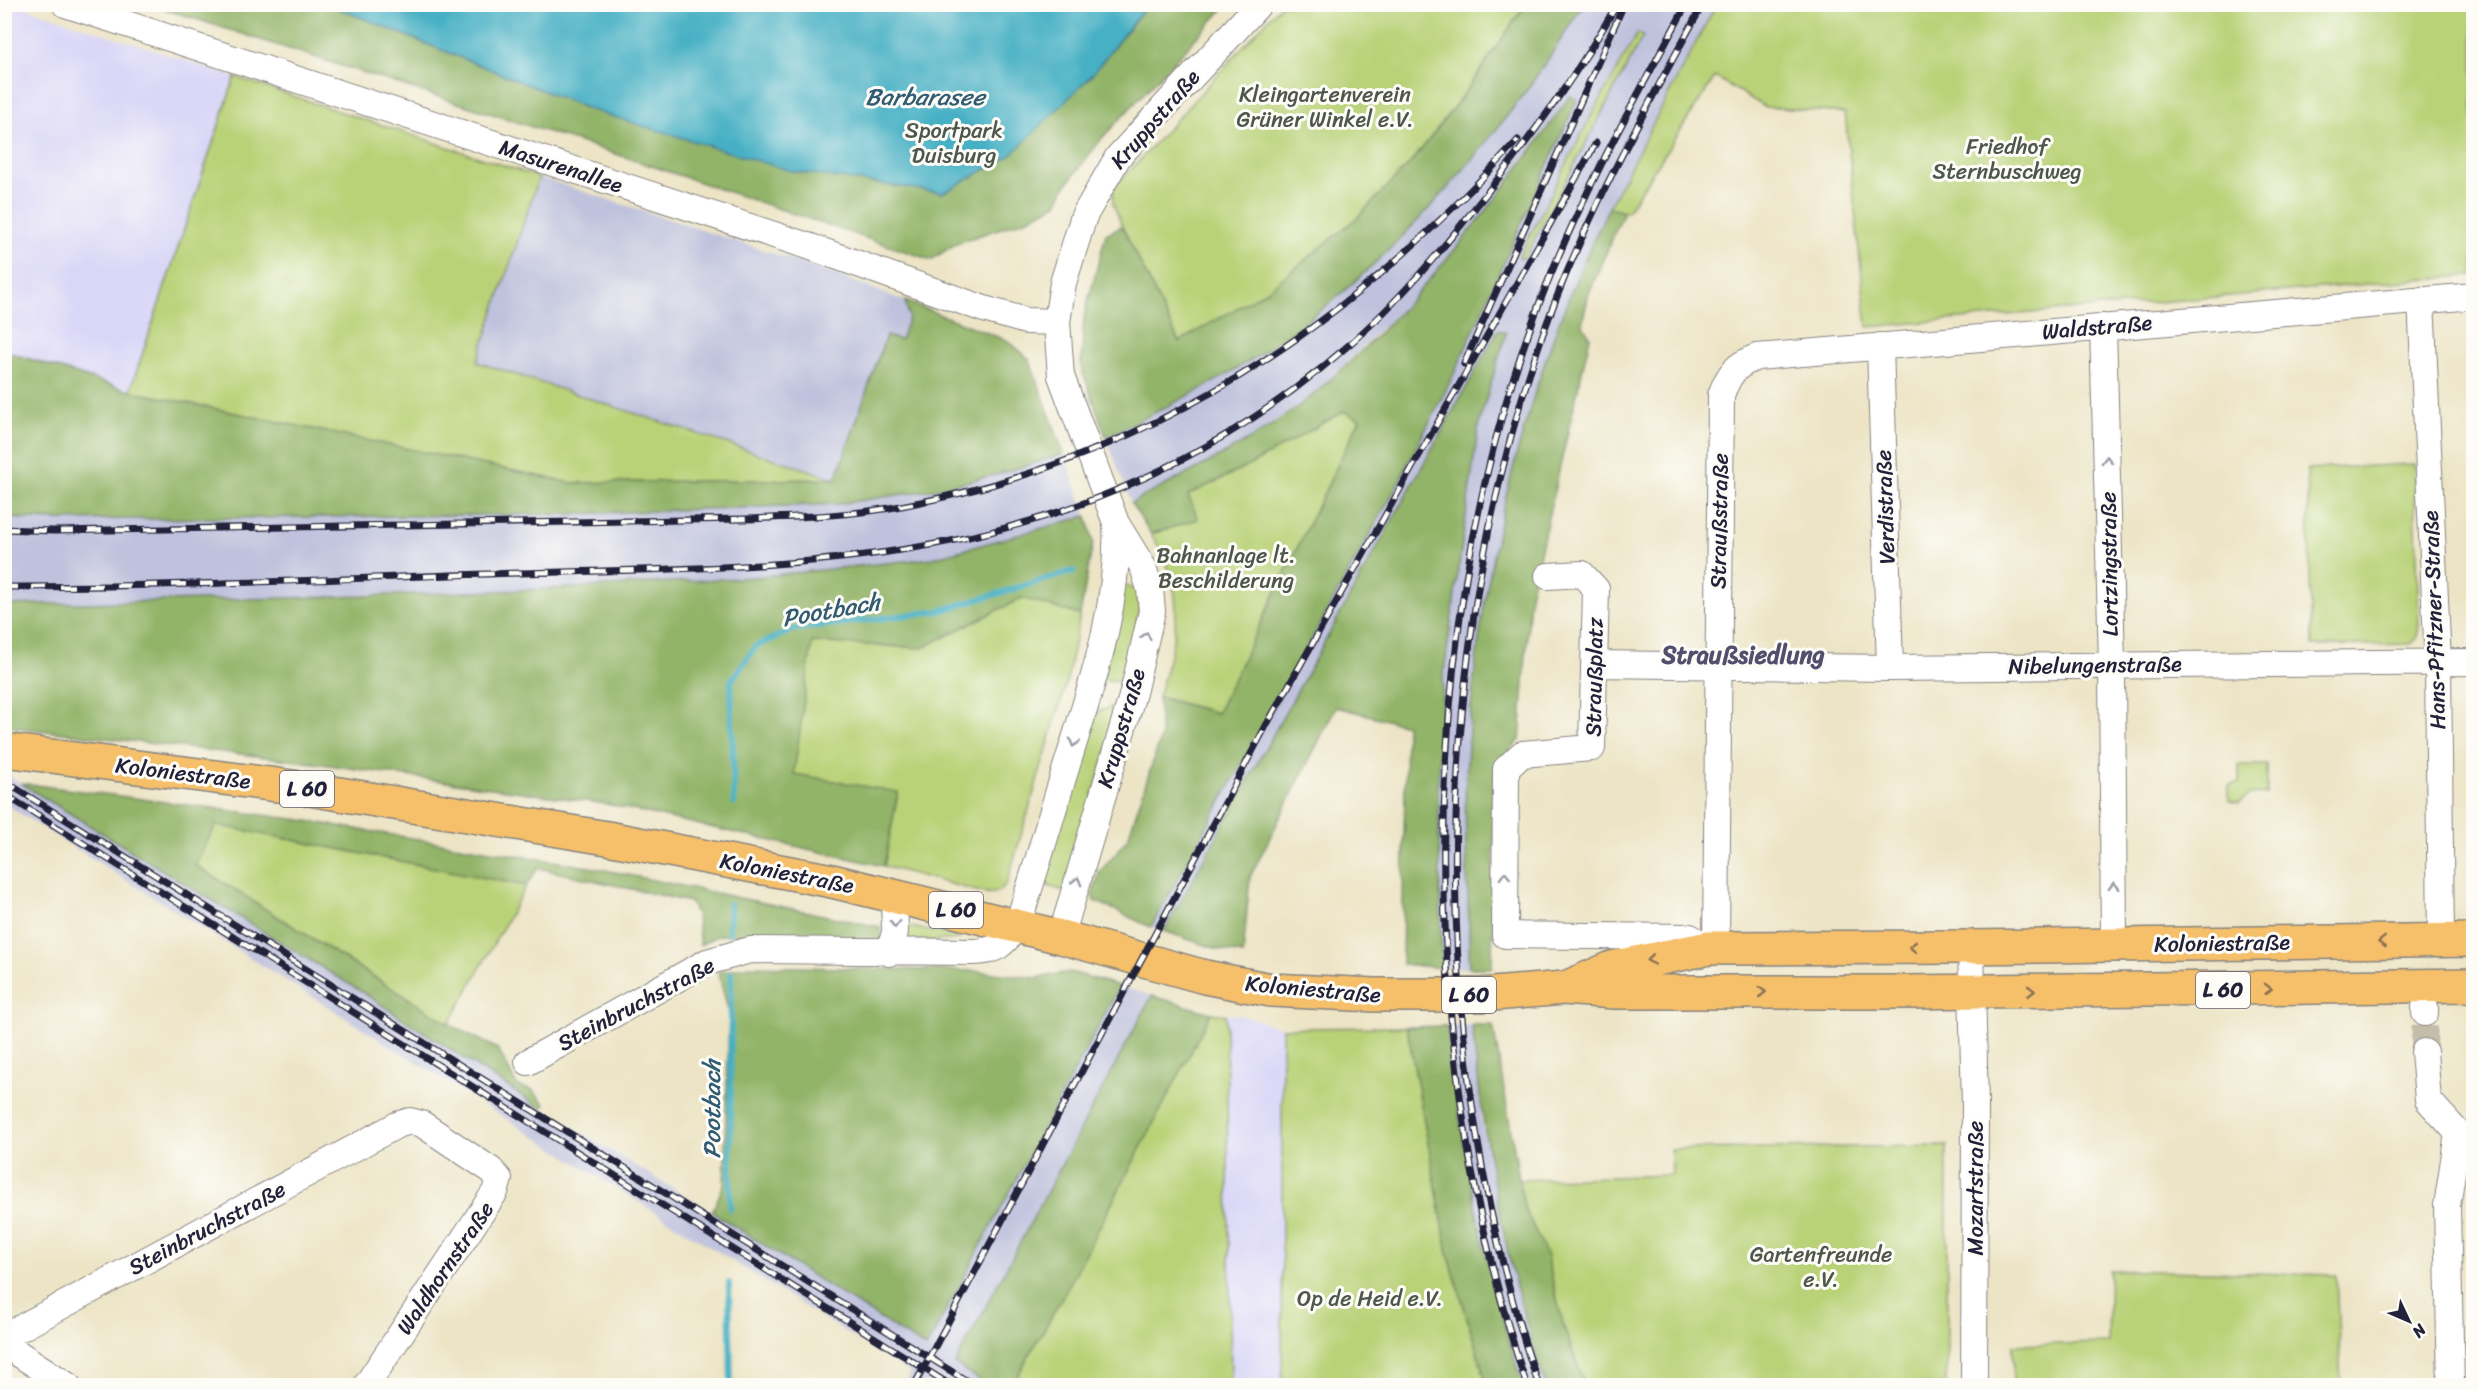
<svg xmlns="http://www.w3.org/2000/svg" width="2478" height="1390" viewBox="0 0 2478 1390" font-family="Sriracha,sans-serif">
<rect width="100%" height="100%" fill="#fdfcf7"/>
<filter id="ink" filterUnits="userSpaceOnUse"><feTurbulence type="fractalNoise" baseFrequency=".0167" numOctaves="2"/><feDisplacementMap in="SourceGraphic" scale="12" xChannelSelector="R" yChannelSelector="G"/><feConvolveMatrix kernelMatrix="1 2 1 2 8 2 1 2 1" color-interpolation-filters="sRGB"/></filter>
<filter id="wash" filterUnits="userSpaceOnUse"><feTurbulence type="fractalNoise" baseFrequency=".008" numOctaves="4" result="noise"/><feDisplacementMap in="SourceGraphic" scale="24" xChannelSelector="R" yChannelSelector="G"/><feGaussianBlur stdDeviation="1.35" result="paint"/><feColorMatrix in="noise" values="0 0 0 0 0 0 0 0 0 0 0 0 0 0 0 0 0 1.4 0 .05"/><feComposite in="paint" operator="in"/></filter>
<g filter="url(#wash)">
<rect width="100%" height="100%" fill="#ece4c5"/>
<!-- built -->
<path fill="#d9d6f7" d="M5 5H18L235 77 130 391 5 351Z
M1226 1015H1240L1282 1028V1385H1231Z"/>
<!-- industrial -->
<path fill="#c0c2dd" d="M1583 5H1716L1585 256 1552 344 1522 436 1496 544 1474 679 1466 784 1471 921 1469 968H1442L1438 785 1443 679 1479 423 1505 333 1498 330 1164 931 1151 927 1394 491 1454 374 1507 252 1569 96 1481 217 1418 293 1314 394 1240 446 1131 503 1106 437 1201 389 1277 343 1326 306 1379 258 1523 95Z
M539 177 809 265 905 301 909 317 901 341 886 336 836 479 476 362Z
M1064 454 1087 516 933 558 756 577 572 588 57 605H5L4 518 57 520 570 514 838 504 936 489 999 474Z
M4 773 362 992 542 1109 712 1212 926 1347 1120 986 1152 996 955 1363 987 1385H932L926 1382 923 1385H905L911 1373 5 804Z
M1472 1025 1482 1123 1504 1238 1532 1346 1546 1385H1523L1481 1241 1459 1125 1447 1026Z"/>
<!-- green -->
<path fill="#b9d278" stroke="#6e7a5a" stroke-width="1.5" d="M1281 5H1525L1467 90 1414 159 1357 218 1268 290 1179 342 1122 226 1113 203V189Z
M1716 5H2473V275L1867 327 1845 113 1765 107 1715 77 1627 212 1609 207Z
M1638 33 1643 36 1524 259 1519 257 1590 118Z
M235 77 539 177 477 362 836 479 571 483 130 391Z
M1344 411 1360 419 1217 713 1158 697C1177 636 1189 591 1151 534L1197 519 1188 495 1250 465Z
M2414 464 2419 627 2417 637 2411 644 2312 646 2307 469Z
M1124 585 1137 590 1139 608 1126 681 1103 680Z
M1022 598 1080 615 1066 684 1007 883C1000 892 995 894 984 893L884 866 898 793 793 774 812 642 922 648Z
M1110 707 1119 709 1064 891 1042 884 1090 720 1099 711Z
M2239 765H2267V794L2250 795 2239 803 2229 801V786L2239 782Z
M216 824 526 886 449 1024 195 865Z
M907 926 957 936 959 939 900 943Z
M1211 1013 1226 1015 1231 1385 1019 1386 1014 1382 1066 1291Z
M1407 1027 1448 1253 1487 1385 1282 1386V1028Z
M1947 1146V1385H1585L1564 1328 1546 1254 1524 1207 1519 1180 1672 1175 1671 1149Z
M2110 1270 2336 1275 2341 1385H2013V1345L2108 1343Z"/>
<!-- forest -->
<path fill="#92b468" stroke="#5a6b52" stroke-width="1.5" d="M152 5H330L591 110 1090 77 1147 5H1227L1103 137 1066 185 1057 204 1028 219 957 243 931 260 598 148Z
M1525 5H1583C1563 35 1545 66 1523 95 1454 187 1372 277 1277 343 1224 380 1164 408 1106 437L1081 367 1084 316 1106 234 1122 226 1179 342 1268 290 1357 218 1414 159 1467 90Z
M1570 96 1577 100 1454 374 1394 491 1151 927C1130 919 1115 908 1094 901L1092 896 1099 873 1128 838 1161 737 1158 697 1217 713 1360 419 1344 411 1250 465 1188 495 1198 519 1151 534 1131 503C1194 470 1260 439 1315 393 1415 308 1496 203 1570 96Z
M1609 207 1624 211 1589 293 1582 323 1590 337 1530 596 1520 740 1495 764 1492 968H1469C1471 906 1463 844 1466 782 1474 588 1523 382 1609 207Z
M905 301 1008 341 1029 359 1064 454 999 474 936 489 838 504 570 514 57 520 5 518V351L130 391 571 483 836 479 886 336 901 340 909 317Z
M1498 330 1506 333 1479 423 1443 679 1438 785 1442 968 1402 964 1406 725 1336 707 1250 877 1243 954 1217 949 1164 931Z
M1087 516 1093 542 1080 615 1022 598 922 648 812 642 794 774 898 792 884 866 606 804 314 763 5 726V605L366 596 572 588 756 577 933 558Z
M20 783 301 820 595 868 880 927 882 937 878 942 719 935 700 945 697 915 690 902 538 868 526 886 216 825 195 865 449 1024 498 1049 517 1086 532 1090 545 1104 542 1109 362 992Z
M750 966 976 971 1036 978 1070 972 1120 986 926 1348 712 1212 724 1184 729 1013 718 972Z
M1152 996 1211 1013 1066 1291 1014 1382 1019 1385H987L955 1364Z
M1472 1025H1493L1524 1207 1546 1254 1564 1328 1585 1385H1546C1505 1269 1484 1147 1472 1025Z
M1447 1026C1462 1148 1483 1268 1523 1385H1487L1448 1253 1407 1027Z"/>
<!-- water -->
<path fill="#46b0c4" stroke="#346980" stroke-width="1.5" d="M330 5H1147L1090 77 1010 156 943 193 791 171 591 110Z"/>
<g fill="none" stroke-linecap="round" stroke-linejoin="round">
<!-- stream -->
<path stroke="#46b0c4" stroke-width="6" d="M734 803 731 681 756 646 795 629 939 611 1074 571
M729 933 730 904
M730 1209 731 973
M729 1283 731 1386"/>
</g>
</g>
<g filter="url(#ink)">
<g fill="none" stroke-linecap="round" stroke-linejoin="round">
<!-- minor-tunnel -->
<path stroke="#c4bda9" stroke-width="26" stroke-dasharray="26 13" stroke-linecap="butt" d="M2424 1052 2425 1013"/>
<!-- minor casing -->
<g stroke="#878380" stroke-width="28">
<path id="minor" d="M65 4 808 246 984 309 1026 321 1057 322
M2421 300 2438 663 2441 941
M2103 327 2112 664 2114 944
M1880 346 1890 668
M1548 576 1582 574 1596 589 1592 748 1522 754 1506 769 1505 935 1690 937 1709 948
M1595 664 1890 668 2474 662
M1061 937 1133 693 1152 611 1150 589 1143 567 1116 523 1061 376 1057 322 1063 283 1084 216 1118 157 1259 4
M1716 947 1721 395C1729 374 1735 365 1757 357L2474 296
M1971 947 1975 1105 1974 1386
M889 953 895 932 894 895
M2425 1007V1013
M2424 1052 2428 1100 2458 1133 2447 1206 2451 1386
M528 1062 707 962 750 950 973 952C996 952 1004 944 1017 926 1036 870 1052 812 1070 755 1093 681 1120 602 1116 523
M4 1337 397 1125 410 1121 422 1124 491 1170 499 1179 495 1192 366 1386
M4 1344 68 1386"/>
</g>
<!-- major casing -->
<g stroke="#878380" stroke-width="36">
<path id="major" d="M4 750 309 789 607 838 832 881 1061 937 1205 977 1271 990 1375 995H1481L1564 988 1614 992H1909L2474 985
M1568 987 1612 968 1709 948 1971 947 2474 940"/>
</g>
<!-- minor -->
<use href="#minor" stroke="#fff" stroke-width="26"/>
<!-- major -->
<use href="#major" stroke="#f6c06b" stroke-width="33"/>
<!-- rail casing -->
<g stroke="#22223b" stroke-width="7">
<path id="rail" d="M1464 364 1621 11
M4 529 53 531 743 519C795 517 849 516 901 506 1151 460 1350 326 1518 140
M4 587C176 587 348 578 520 573 664 569 809 570 951 541 1112 508 1259 433 1377 319 1417 280 1452 237 1486 194 1533 134 1580 71 1617 4
M4 781 975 1386
M4 794 952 1386
M914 1386 1267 724 1596 143
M1527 1386C1416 1055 1413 643 1535 315 1575 206 1631 106 1687 4
M1539 1386C1429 1066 1428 683 1533 363 1574 236 1639 121 1703 4"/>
</g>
<!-- rail -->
<use href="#rail" stroke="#fdfcf7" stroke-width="4.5" stroke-dasharray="14" stroke-linecap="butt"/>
</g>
<!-- one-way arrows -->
<defs><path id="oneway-chevron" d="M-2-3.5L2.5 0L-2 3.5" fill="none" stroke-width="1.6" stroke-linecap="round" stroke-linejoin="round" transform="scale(1.5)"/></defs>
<g stroke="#9c9ca7">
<use href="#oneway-chevron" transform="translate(2107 460) rotate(-91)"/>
<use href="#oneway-chevron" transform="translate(1146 636) rotate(-77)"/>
<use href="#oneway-chevron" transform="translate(1074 743) rotate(107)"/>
<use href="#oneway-chevron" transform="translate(1505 876) rotate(-91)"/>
<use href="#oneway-chevron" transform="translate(1077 881) rotate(-74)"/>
<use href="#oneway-chevron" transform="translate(2114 886) rotate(-91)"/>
<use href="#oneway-chevron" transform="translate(895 924) rotate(91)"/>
</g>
<g stroke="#8c7153">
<use href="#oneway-chevron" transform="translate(2382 942) rotate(179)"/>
<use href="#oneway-chevron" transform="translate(1913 947) rotate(180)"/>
<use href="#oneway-chevron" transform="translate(1651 960) rotate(168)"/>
<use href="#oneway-chevron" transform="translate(2268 989) rotate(-1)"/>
<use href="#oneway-chevron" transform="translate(2031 991)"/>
<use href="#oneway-chevron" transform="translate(1762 992)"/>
</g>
</g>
<g text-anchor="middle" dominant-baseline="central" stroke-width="6" stroke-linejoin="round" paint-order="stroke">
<!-- shield labels -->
<g fill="#fdfcf7" stroke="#646373" stroke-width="1.5">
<rect x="280" y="771" width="54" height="36" rx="4.5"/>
<rect x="929" y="892" width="54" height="36" rx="4.5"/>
<rect x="2196" y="972" width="54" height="36" rx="4.5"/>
<rect x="1442" y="977" width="54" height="36" rx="4.5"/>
</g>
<g font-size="21" font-weight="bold" fill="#22223b">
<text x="307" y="789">L 60</text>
<text x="956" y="910">L 60</text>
<text x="2223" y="990">L 60</text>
<text x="1469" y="995">L 60</text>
</g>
<!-- park labels -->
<g font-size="22" fill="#4f574d" stroke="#fdfcf7">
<text x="1325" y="94">Kleingartenverein<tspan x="1325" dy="25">Grüner Winkel e.V.</tspan></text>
<text x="954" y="130">Sportpark<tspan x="954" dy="25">Duisburg</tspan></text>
<text x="2007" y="146">Friedhof<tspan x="2007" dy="25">Sternbuschweg</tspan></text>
<text x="1226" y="555">Bahnanlage lt.<tspan x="1226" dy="25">Beschilderung</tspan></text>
<text x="1821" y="1254">Gartenfreunde<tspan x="1821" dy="25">e.V.</tspan></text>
<text x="1370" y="1298">Op de Heid e.V.</text>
</g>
<!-- street labels -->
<g font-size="22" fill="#22223b" stroke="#fdfcf7">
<text transform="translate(1155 119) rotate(-49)">Kruppstraße</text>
<text transform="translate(561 166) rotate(18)">Masurenallee</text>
<text transform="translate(2097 327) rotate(-5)">Waldstraße</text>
<text transform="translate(1885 507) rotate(-92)">Verdistraße</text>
<text transform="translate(1719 521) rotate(-89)">Straußstraße</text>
<text transform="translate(2109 564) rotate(-91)">Lortzingstraße</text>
<text transform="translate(2434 620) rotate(-92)">Hans-Pfitzner-Straße</text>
<text transform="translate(2095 665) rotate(-1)">Nibelungenstraße</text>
<text transform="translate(1594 677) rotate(-89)">Straußplatz</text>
<text transform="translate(1121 728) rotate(-74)">Kruppstraße</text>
<text transform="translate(183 773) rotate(7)">Koloniestraße</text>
<text transform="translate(787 873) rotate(11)">Koloniestraße</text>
<text transform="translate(2222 943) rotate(-1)">Koloniestraße</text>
<text transform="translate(1313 989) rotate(5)">Koloniestraße</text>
<text transform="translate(636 1004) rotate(-28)">Steinbruchstraße</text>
<text transform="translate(1975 1188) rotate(-90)">Mozartstraße</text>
<text transform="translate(207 1228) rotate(-28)">Steinbruchstraße</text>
<text transform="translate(445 1268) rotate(-56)">Waldhornstraße</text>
</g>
<!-- water labels -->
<g font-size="24" font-style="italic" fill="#305b72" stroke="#fdfcf7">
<text x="925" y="97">Barbarasee</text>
<text transform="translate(831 610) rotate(-10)">Pootbach</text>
<text transform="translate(712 1109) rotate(-90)">Pootbach</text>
</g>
<!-- neighbourhood labels -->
<g font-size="24" font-weight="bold" fill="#514e6e" stroke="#fdfcf7">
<text x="1743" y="655">Straußsiedlung</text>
</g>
</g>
<!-- margin -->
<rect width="2478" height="1390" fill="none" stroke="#fdfcf7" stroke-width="24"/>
<!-- north arrow -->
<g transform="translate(2409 1321) rotate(134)" stroke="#fdfcf7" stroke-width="4.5" paint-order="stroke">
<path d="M0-4.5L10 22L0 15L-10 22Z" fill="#22223b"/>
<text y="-9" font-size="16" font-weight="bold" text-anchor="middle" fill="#22223b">N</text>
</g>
</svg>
